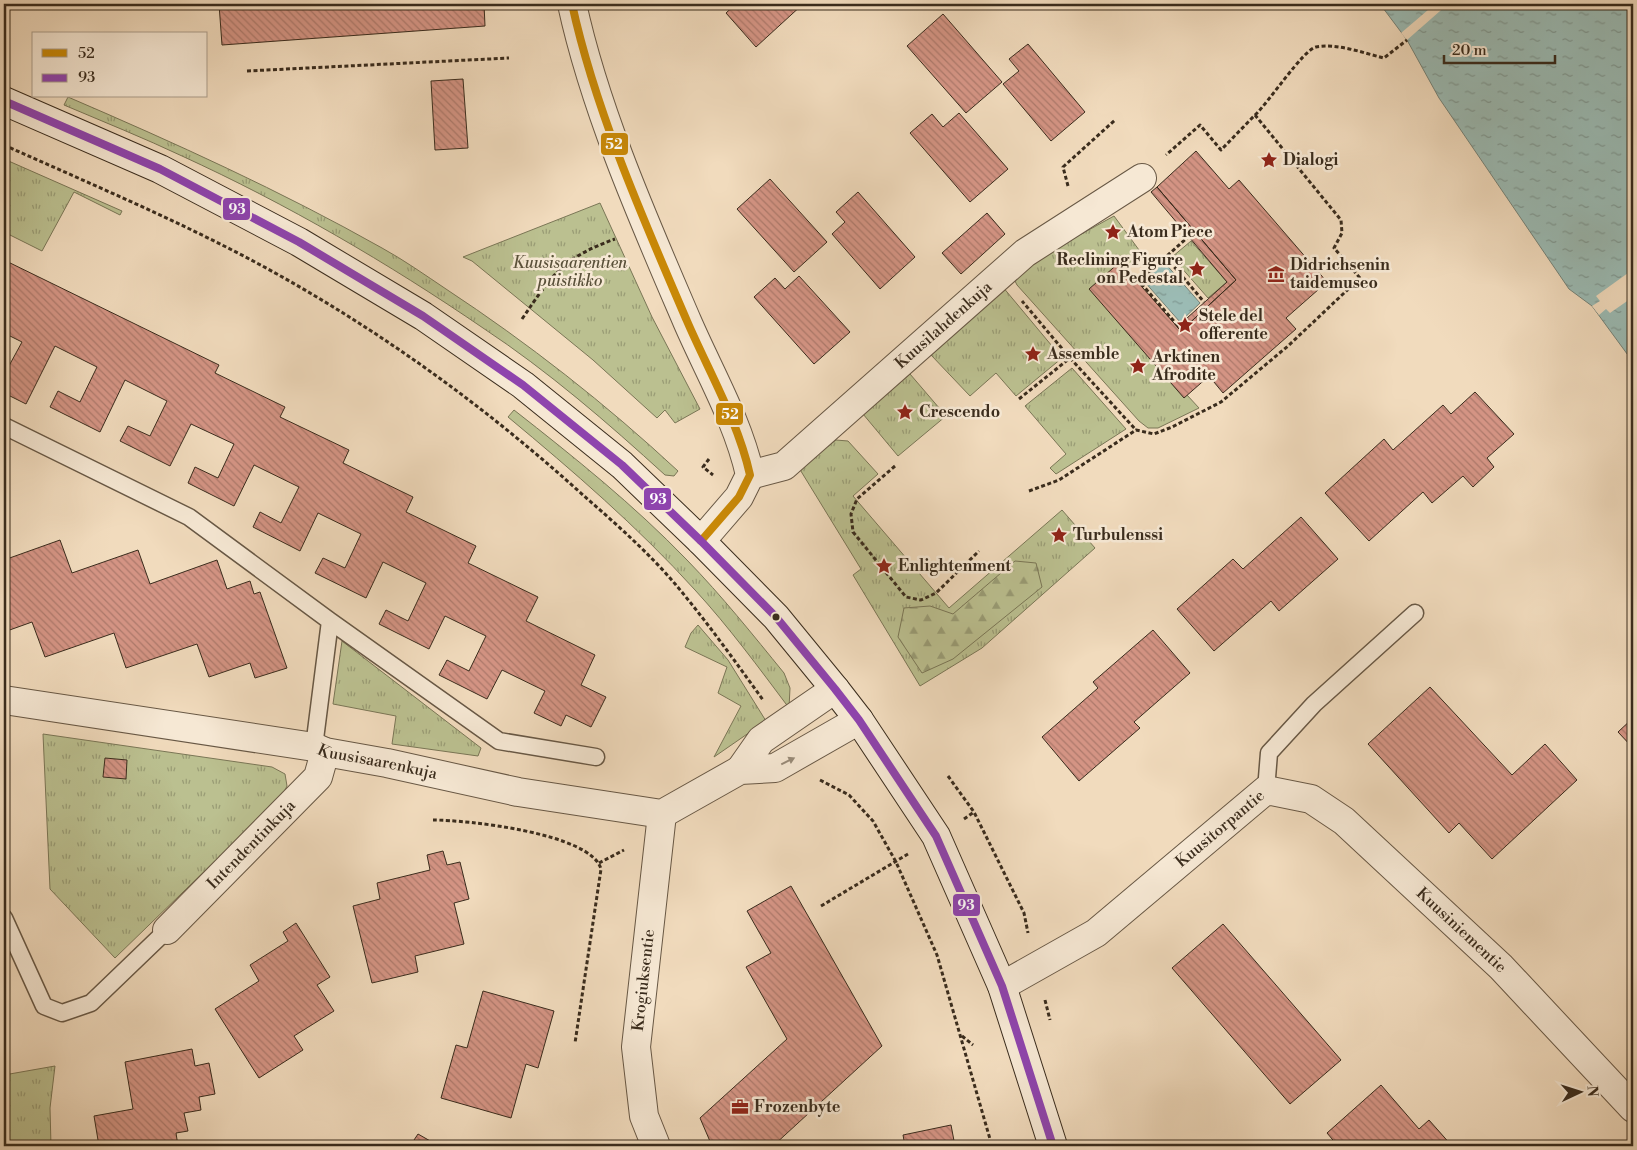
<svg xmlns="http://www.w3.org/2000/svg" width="1637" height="1150" viewBox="0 0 1637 1150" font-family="'Libre Bodoni',serif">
<defs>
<pattern id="grass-tufts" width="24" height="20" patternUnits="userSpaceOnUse" patternTransform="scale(1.25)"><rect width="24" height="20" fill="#bbc090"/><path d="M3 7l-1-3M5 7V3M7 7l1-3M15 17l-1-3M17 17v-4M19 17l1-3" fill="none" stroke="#999c75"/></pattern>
<pattern id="forest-firs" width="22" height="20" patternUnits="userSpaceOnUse" patternTransform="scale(1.25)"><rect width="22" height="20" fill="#bbc090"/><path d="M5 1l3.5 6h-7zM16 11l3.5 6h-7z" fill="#999c75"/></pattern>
<pattern id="water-ripples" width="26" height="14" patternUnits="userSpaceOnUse" patternTransform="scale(1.25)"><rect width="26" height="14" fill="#9bbbb4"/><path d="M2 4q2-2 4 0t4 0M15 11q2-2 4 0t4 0" fill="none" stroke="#7f9892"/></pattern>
<pattern id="building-back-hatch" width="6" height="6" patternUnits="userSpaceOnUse" patternTransform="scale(1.25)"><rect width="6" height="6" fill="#d49484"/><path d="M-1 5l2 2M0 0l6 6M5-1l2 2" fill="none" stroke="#ad796b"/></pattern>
</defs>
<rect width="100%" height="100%" fill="#f1dbbd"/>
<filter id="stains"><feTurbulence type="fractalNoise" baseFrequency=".004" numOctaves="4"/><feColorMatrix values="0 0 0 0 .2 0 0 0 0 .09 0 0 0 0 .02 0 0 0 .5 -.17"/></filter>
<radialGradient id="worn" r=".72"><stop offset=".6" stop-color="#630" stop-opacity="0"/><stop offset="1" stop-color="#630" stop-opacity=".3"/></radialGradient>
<!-- grass -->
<path fill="url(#grass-tufts)" stroke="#7a7656" d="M68 97C175 143 281 191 382 248 404 260 425 275 446 289 528 343 606 404 678 471L674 476 665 475C608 423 548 371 483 328 388 263 287 204 182 156 144 138 104 122 64 105Z
M4 159 122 211 120 215 74 192 42 251 4 232Z
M600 203 652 317 700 409 675 423 665 410 657 418 593 360 472 261 463 257Z
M1114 216 1142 254 1125 268 1187 395 1199 408 1158 428H1148L1139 421 1017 285 1013 277 1018 269Z
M1191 241 1227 282 1208 298 1172 257Z
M1002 286 1062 358 1016 396 996 373 970 396 931 355Z
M1072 368 1126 429 1056 474 1050 468 1066 454 1025 406Z
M910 374 946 416 898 456 863 414Z
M514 410C574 457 634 505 687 560 722 596 753 635 784 673L790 688 789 708C759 668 729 627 695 590 638 527 573 471 508 417Z
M836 440 848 441 878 474 853 496 949 608 1062 510 1095 548 982 648 920 686 853 575 861 569 799 468Z
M698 625 728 660 766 721 714 757 741 706 718 693 727 667 685 647 691 633Z
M342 641 481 748 478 756 392 744 396 716 333 704Z
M43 734 272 767 285 774 287 786 282 796 115 958 50 889Z
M55 1066 50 1108 51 1146H4V1075Z"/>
<!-- forest -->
<path fill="url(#forest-firs)" stroke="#7a7656" d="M1015 561 1036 563 1042 587 953 659 922 673 898 637 904 608 930 606 953 614Z"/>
<!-- water -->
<path fill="url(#water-ripples)" stroke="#748278" d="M1380 4H1633V362L1592 306 1569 289 1439 98 1407 40Z
M1164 262 1200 303 1180 322 1143 280Z"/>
<!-- pier -->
<path fill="#f1dbbd" d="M1435 4H1448L1407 40 1401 33Z
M1628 273 1633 279V297L1610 313 1606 309 1599 315 1592 306 1600 301 1596 296Z"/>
<!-- building -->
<path fill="url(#building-back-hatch)" stroke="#3a2c1d" d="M219 4H484L485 26 222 45Z
M736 4H803L756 47 726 13Z
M943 14 1002 82 966 113 907 46Z
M1028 44 1085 112 1051 141 1003 84 1019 71 1009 59Z
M463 79 468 148 435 150 431 81Z
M959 113 1008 169 970 202 910 133 932 114 943 127Z
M1196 151 1229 189 1239 180 1327 282 1286 318 1296 329 1223 393 1209 376 1184 398 1089 289 1120 262 1181 331 1236 280 1157 187Z
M770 179 827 242 794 272 737 209Z
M1157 187 1236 280 1181 331 1177 327 1227 282 1151 192Z
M858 192 915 257 880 289 832 234 845 222 836 212Z
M987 213 1005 234 961 274 942 253Z
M4 260 219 365 215 373 285 407 280 417 349 450 343 463 413 497 406 512 476 546 468 563 538 597 526 621 595 655 581 685 606 697 591 727 566 715 561 726 534 713 545 691 502 670 487 699 439 675 447 660 469 671 486 636 445 616 429 649 379 624 386 610 408 621 426 583 383 562 366 598 315 573 323 558 345 568 361 534 318 513 300 551 253 527 260 512 281 523 299 487 254 465 234 506 188 483 195 467 218 478 234 444 191 424 170 466 120 441 128 426 150 436 167 401 125 380 100 432 50 407 58 391 80 402 97 367 55 346 26 404 4 393V375L22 342 4 333Z
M799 276 850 332 814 364 754 297 775 278 785 289Z
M1475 392 1514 434 1487 458 1494 467 1473 487 1463 476 1432 503 1423 492 1369 541 1325 493 1384 439 1393 450 1443 405 1451 414Z
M1301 517 1338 559 1279 611 1271 601 1214 651 1177 609 1233 559 1243 569Z
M60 540 72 573 138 550 150 584 217 560 227 589 250 581 254 594 260 592 287 668 255 678 250 663 209 677 197 644 126 668 114 633 45 657 32 622 4 632V560Z
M1153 630 1190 673 1134 722 1140 728 1079 781 1042 737 1098 688 1093 682Z
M1430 687 1512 775 1545 744 1577 780 1492 859 1459 823 1449 833 1368 744Z
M1633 718V748L1618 732Z
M105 758 127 760 126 779 103 777Z
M443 851 447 865 460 862 469 899 454 903 464 944 415 956 418 972 372 983 353 906 380 899 377 883 430 870 427 855Z
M791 886 882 1046 773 1146H712L700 1118 787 1039 746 967 771 953 747 911Z
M296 923 330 977 317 985 334 1011 294 1036 303 1050 259 1078 215 1009 259 981 250 965 288 941 283 932Z
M1223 924 1341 1060 1290 1104 1172 968Z
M483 991 554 1011 538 1068 526 1064 511 1118 441 1098 456 1045 467 1048Z
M192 1049 195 1066 209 1063 215 1094 199 1097 201 1110 184 1113 188 1131 176 1133 178 1146H99L94 1116 133 1109 125 1062Z
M1381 1085 1419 1129 1429 1120 1452 1146H1338L1327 1133Z
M951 1125 955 1146H905L903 1135Z
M418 1134 439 1146H410Z"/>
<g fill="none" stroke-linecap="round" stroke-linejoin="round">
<!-- lane casing -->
<g stroke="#685845" stroke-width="19">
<path id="lane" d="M4 426 189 517 330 621 499 741 596 757
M314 747 330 621
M1266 790 1269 753 1314 704 1415 613
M4 918 44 1006 62 1013 91 1003 167 930"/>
</g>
<!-- street casing -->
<g stroke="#685845" stroke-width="30">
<g id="street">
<path d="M572 4C595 110 644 221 687 321 709 372 738 421 750 475L739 497 701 541"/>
<path id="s1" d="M750 475 784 466 1025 253 1142 178"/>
<path id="s2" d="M4 700 314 747 325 752 387 763 518 792 662 814 740 770 775 768 859 720"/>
<path d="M740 770 761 740 835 689"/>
<path id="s3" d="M167 930 318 777 325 752"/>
<path id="s4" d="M1002 986 1096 933 1266 790 1311 799 1344 821 1501 967 1633 1108"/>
<path id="s5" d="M656 1146 644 1116 636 1047 662 814"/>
</g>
</g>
<!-- secondary casing -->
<g stroke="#3a2c1d" stroke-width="30">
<path id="secondary" d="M4 101 160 169 299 242 423 316 523 385 622 465 701 541 776 617 835 689 859 720 936 836 1002 986 1053 1146"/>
</g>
<!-- path -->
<path stroke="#3a2c1d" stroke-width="3" stroke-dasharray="4 2.5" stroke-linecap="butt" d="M247 71 509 58
M1255 115C1269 102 1303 50 1316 47 1338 43 1363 53 1384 58L1407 40
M4 145C95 186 189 225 277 274 388 336 489 410 583 495 615 523 649 553 676 585 707 622 735 661 763 700
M1068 186 1063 167 1115 120
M1166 257 1204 302
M522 319C552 275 562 258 615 239
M1178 326 1139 281 1188 237
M1070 358 1136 430
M1019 399 1070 358 1022 301
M709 459 703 467 713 475
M895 466 857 499 851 514 853 532 906 597 921 600 936 593 979 551
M1029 491 1059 480 1136 430 1154 434 1172 427 1221 402 1288 346 1360 278 1334 248 1342 233 1341 220 1255 115 1221 150 1200 125 1166 155
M948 776 974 812 1024 913 1028 933
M820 780 849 795 873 821 896 862 937 955 992 1146
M964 819 974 812
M433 820C466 820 591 833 601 869L575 1043
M599 863 624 850
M821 906 908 854
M1045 1000 1050 1020
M962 1036 973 1045"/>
<!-- lane -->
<use href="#lane" stroke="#f6e8d4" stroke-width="16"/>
<!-- street -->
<use href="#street" stroke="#f6e8d4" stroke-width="28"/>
<!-- secondary -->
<use href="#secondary" stroke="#f6e8d4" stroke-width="28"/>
<!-- bus-1 casing -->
<g stroke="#f6e8d4" stroke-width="11">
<path id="bus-1" d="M572 4C595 110 644 221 687 321 709 372 738 421 750 475L739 497 701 541"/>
</g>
<!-- bus-2 casing -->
<g stroke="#f6e8d4" stroke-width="11">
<path id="bus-2" d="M4 101 160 169 299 242 423 316 523 385 622 465 701 541 776 617 835 689 859 720 936 836 1002 986 1053 1146"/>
</g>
<!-- bus-1 -->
<use href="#bus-1" stroke="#c88807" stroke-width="8"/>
<!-- bus-2 -->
<use href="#bus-2" stroke="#8e44ad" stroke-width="8"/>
</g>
<!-- one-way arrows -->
<defs><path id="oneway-solid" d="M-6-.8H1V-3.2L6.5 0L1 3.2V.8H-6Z" transform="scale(1.25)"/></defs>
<use fill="#988a78" href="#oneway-solid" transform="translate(788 761) rotate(-26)"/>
<!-- icons -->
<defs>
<g id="sight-bare" transform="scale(1.35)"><path d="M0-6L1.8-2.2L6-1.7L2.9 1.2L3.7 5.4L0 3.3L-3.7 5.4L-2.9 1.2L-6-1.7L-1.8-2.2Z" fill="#8f2418" stroke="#f6e8d4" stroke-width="2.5" paint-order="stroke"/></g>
<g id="museum-bare" transform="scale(1.35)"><path d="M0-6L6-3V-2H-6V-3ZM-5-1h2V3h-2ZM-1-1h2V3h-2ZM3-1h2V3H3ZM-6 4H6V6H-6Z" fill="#8f2418" stroke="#f6e8d4" stroke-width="2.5" paint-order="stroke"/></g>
<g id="office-bare" transform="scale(1.35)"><path d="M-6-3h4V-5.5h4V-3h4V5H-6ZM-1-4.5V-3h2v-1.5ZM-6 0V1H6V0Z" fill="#8f2418" stroke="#f6e8d4" stroke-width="2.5" paint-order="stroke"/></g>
</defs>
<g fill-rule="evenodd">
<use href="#sight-bare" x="1269" y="160"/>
<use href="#sight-bare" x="1113" y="232"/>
<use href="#sight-bare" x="1197" y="269"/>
<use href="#museum-bare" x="1276" y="274"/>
<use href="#sight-bare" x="1185" y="325"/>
<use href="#sight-bare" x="1033" y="354"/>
<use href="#sight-bare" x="1138" y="366"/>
<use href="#sight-bare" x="905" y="412"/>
<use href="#sight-bare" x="1059" y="535"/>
<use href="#sight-bare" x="884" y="566"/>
<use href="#office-bare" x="740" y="1107"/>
</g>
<!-- markers -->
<circle fill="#3a2c1d" stroke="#f6e8d4" stroke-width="2" cx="776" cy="617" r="4.5"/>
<g text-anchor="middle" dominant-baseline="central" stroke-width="5" stroke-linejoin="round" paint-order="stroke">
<!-- poi labels -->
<g font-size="16" font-weight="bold" fill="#3a2c1d" stroke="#f6e8d4" text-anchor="start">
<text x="1283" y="160">Dialogi</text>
<text x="1127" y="232">Atom Piece</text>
<text x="1183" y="260" text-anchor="end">Reclining Figure<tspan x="1183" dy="18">on Pedestal</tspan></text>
<text x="1290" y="265">Didrichsenin<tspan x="1290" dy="18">taidemuseo</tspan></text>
<text x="1199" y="316">Stele del<tspan x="1199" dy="18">offerente</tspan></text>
<text x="1047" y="354">Assemble</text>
<text x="1152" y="357">Arktinen<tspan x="1152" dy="18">Afrodite</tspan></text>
<text x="919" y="412">Crescendo</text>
<text x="1073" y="535">Turbulenssi</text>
<text x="898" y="566">Enlightenment</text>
<text x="754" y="1107">Frozenbyte</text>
</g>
<!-- park labels -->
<g font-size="16" font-style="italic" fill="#5a513a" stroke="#f6e8d4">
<text x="570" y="263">Kuusisaarentien<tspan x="570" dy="18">puistikko</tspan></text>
</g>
<!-- street labels -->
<g font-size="16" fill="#3a2c1d" stroke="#f6e8d4">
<text stroke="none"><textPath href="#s1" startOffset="248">Kuusilahdenkuja</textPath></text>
<text stroke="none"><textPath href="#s2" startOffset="379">Kuusisaarenkuja</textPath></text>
<text stroke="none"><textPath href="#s4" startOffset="270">Kuusitorpantie</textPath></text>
<text stroke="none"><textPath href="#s3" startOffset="120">Intendentinkuja</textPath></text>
<text stroke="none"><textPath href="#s4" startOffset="576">Kuusiniementie</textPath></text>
<text stroke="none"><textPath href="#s5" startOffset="169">Krogiuksentie</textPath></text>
</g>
</g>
<g stroke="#f6e8d4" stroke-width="2">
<rect x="600" y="132" width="29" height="24" rx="5" fill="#c88807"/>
<rect x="222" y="197" width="29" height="24" rx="5" fill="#8e44ad"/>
<rect x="715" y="402" width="29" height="24" rx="5" fill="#c88807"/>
<rect x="643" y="487" width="29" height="24" rx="5" fill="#8e44ad"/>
<rect x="952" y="893" width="29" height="24" rx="5" fill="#8e44ad"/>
</g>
<g font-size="14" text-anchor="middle" font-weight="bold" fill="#fff">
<text x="614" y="149">52</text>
<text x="237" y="214">93</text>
<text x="730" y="419">52</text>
<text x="658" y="504">93</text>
<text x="966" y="910">93</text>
</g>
<!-- margin -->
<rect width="1637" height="1150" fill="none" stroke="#f1dbbd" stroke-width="20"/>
<rect x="5" y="5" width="1627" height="1140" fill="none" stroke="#3a2c1d" stroke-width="2.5"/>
<rect x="10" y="10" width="1617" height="1130" fill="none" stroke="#3a2c1d"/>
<!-- legend -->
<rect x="32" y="32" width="175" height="65" fill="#f6e8d4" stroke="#ab9d8b"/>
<rect x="42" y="49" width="25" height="8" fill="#c88807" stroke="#ab9d8b"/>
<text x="78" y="58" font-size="15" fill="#3a2c1d">52</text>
<rect x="42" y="74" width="25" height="8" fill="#8e44ad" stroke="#ab9d8b"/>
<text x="78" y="82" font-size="15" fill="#3a2c1d">93</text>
<!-- north arrow -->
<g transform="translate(1580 1092) rotate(86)" stroke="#f6e8d4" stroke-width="4" paint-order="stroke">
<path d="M0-4L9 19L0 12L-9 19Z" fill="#3a2c1d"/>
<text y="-8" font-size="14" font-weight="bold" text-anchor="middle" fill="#3a2c1d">N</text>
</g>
<!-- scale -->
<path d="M1444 55v8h111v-8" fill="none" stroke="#3a2c1d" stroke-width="2.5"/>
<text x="1452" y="55" font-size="15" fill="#3a2c1d" stroke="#f6e8d4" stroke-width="4" paint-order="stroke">20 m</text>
<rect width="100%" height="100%" filter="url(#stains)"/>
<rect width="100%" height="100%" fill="url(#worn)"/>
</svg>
